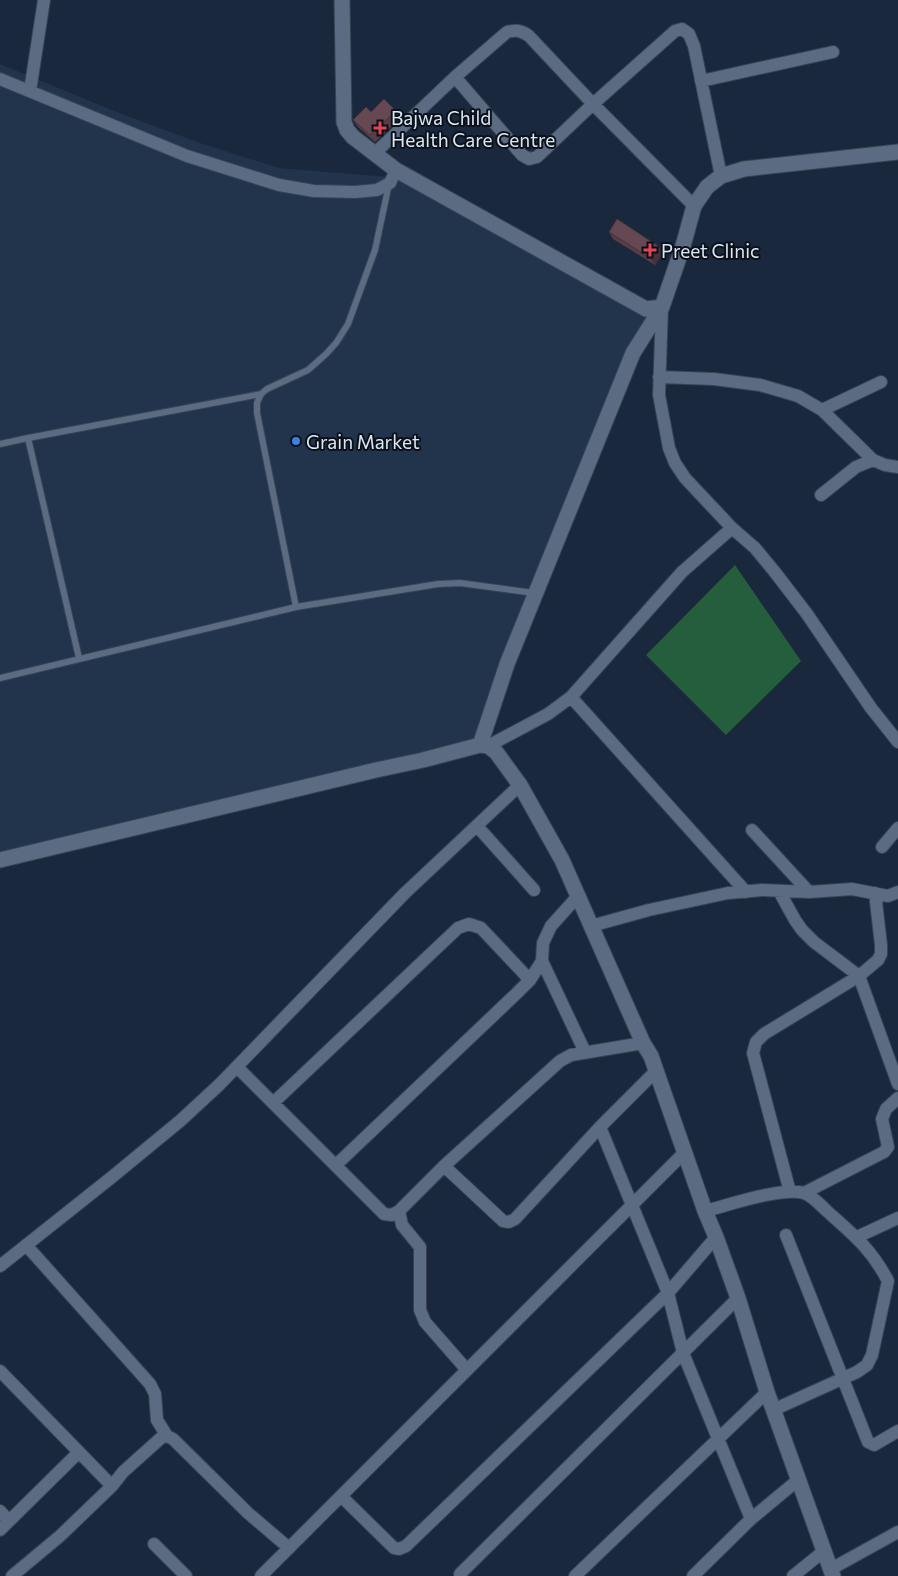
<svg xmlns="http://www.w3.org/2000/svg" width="898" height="1576" viewBox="0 0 898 1576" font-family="Commissioner,sans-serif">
<rect width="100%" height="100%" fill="#19283c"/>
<!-- built -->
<path fill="#21344c" d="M0 64 119 113 203 144 279 168 401 178 646 317 630 350 478 748 426 767 40 849 0 860Z"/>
<!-- green -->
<path fill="#255e3c" d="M735 565 801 661 726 735 646 655Z"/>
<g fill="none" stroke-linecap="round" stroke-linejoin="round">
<!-- service casing -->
<g stroke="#384454" stroke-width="8">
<path id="service" d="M28 438 79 658
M0 444 28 438 261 394
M296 607 257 413V403L261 394 267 389 308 370 326 354 336 343 348 324 375 250 389 184
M0 678 296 607 438 584 460 583 534 593"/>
</g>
<!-- minor casing -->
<g stroke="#384454" stroke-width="14">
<path id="minor" d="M455 77 522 155 529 159 537 157 593 104 675 31 682 29 689 34 694 46 721 176
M0 79 187 156 279 185 314 191 355 192 377 190 390 183 396 170
M701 81 833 52
M30 91 44 0
M374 154 455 77 507 32C516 30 521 30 529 36L593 104 694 206
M662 307 659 395 669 448 675 463 685 478 732 528 755 548 774 571 807 614 871 708 898 742
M659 377 714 379 760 385 798 396 822 410 873 460 885 465 898 467
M822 410 881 382
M821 495 856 467 873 460
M571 697 746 892
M488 746 548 714 571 697 682 572 732 528
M477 826 534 890
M752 830 809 892
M882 847 898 828
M779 891 795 920 802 930 814 942 859 976 898 1084
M578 896 551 926 543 943 542 961 585 1052
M591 926 649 910 728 893 762 890 809 892 852 889 888 896 898 892
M237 1067 384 1214 392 1215 399 1211 444 1166 560 1061 571 1055 643 1043
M273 1103 458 928 469 924 481 928 530 980
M600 1127 668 1293 683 1353 751 1519
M336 1165 517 993 530 980 542 961
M444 1166 503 1221 509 1222 515 1219 600 1127 656 1071
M790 1192 753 1053 756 1042 764 1034 859 976 878 960 881 954V945L875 893
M804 1193 884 1152 888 1147 882 1119 886 1109 898 1098
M399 1211 402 1225 420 1247V1310L425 1322 467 1370
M705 1211C729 1205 781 1187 804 1193 813 1196 821 1206 828 1212 854 1235 872 1250 888 1281L872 1355 867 1365 857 1372 773 1410
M786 1235 868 1442 874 1445 898 1431
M857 1237 898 1218
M26 1245 150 1384 155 1394 157 1420 167 1436
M0 1266 112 1177 180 1121 219 1085 405 893 520 785
M0 1371 112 1486
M341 1496 394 1548 399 1549 406 1546 668 1293 716 1237
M0 1511 9 1521
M0 1530 79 1452
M154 1544 186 1576
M831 1569 898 1532
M460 1574 738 1298
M12 1576 60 1536 112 1486 123 1472 162 1437 167 1436 173 1439 248 1513 289 1548
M261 1576 685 1152
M575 1576 767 1392
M693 1576 751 1519 798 1480
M793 1576 824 1551"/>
</g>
<!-- tertiary casing -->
<g stroke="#384454" stroke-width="17">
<path id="tertiary" d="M342 0 344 122 347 130 353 137 396 170 646 309 662 307
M480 745 507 664 633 353 662 307 683 246 694 206 707 187 721 176 744 169 898 152
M0 860 376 770 423 760 480 745 488 746 496 752 520 785 562 860 643 1043 651 1056 705 1211 716 1237 738 1298 767 1392 833 1576"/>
</g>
<!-- service -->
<use href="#service" stroke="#5a6b82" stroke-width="6"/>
<!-- minor -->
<use href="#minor" stroke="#5a6b82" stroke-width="12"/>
<!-- tertiary -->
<use href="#tertiary" stroke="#5a6b82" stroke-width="15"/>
</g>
<!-- wall -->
<path fill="#573e46" d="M396 111 400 118 375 142 358 127 353 120 371 112Z
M609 232 663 252 655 265 613 239Z"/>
<!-- shaded-wall -->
<path fill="#473239" d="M658 246 663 252 655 265 650 258Z"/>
<!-- building -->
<path fill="#654851" stroke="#473239" d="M384 99 396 111 370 135 353 120 366 107 371 112Z
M617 219 658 246 650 258 609 232Z"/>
<!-- markers -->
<g fill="#e0444e" stroke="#0a111a" stroke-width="2">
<path d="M377.5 120.5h5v5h5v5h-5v5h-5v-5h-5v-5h5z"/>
<path d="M647.5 242.5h5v5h5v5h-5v5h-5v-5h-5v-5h5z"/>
</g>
<circle fill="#3f7fe0" stroke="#0a111a" stroke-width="2" cx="296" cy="441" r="5"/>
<g text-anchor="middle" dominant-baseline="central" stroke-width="4" stroke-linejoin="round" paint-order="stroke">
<!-- poi labels -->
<g font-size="19" fill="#dde7f4" stroke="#0a111a" text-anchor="start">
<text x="391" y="117">Bajwa Child<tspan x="391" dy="22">Health Care Centre</tspan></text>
<text x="661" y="250">Preet Clinic</text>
<text x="306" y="441">Grain Market</text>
</g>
</g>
</svg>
